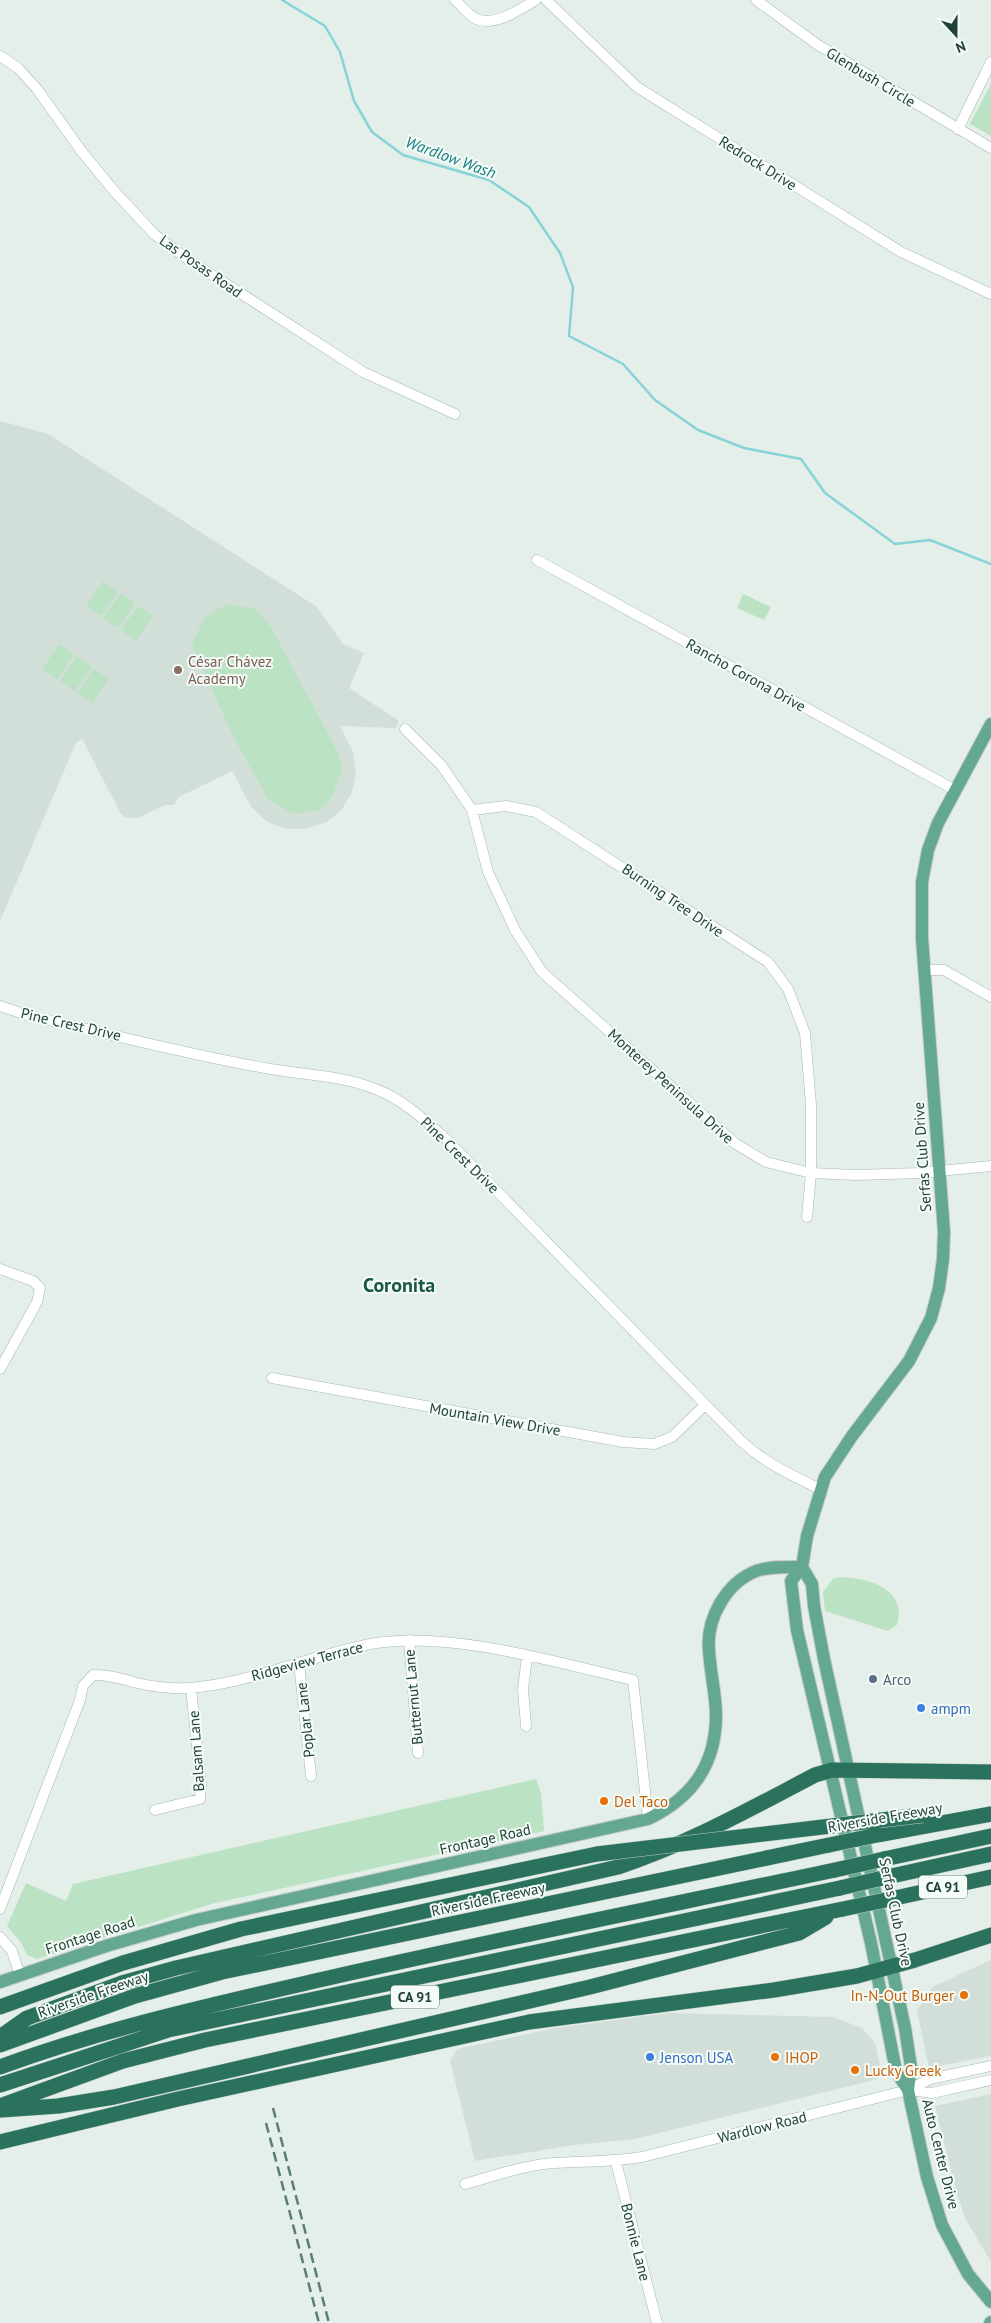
<svg xmlns="http://www.w3.org/2000/svg" width="991" height="2323" viewBox="0 0 991 2323" font-family="'PT Sans',sans-serif">
<rect width="100%" height="100%" fill="#e4efe9"/>
<!-- built -->
<path fill="#d2dfd8" d="M0 421 48 434 317 607 343 644 364 653 349 688 399 721 396 728 340 726 353 752 356 772 352 792 342 809 335 816 326 822 306 829H286L275 825 266 821 251 807 232 771 179 797 174 805H165L138 818H126L121 814 82 739 76 743 0 921Z
M991 1960V2056L929 2068 917 2011 932 1987Z
M668 2013 833 2017 862 2028 875 2043 882 2074 878 2079 635 2139 574 2145 475 2161 450 2061 457 2049 555 2028Z
M991 2094V2262L965 2218 955 2187 935 2106Z"/>
<!-- green -->
<path fill="#bbe2c2" d="M991 84V136L970 124Z
M103 581 118 592 101 616 86 606Z
M121 593 135 604 118 628 103 618Z
M743 594 771 607 764 620 737 608Z
M227 604 256 609 271 627 333 743 343 767 332 796 320 810 293 814 268 799 233 736 192 645 204 618Z
M138 606 153 616 136 641 121 630Z
M59 644 74 655 57 679 42 669Z
M77 656 92 667 75 691 60 681Z
M94 668 109 679 92 703 77 693Z
M840 1577C867 1578 908 1588 897 1625L888 1631 825 1611 823 1592 833 1579Z
M536 1779 541 1793 544 1831 211 1904 37 1959 27 1955 22 1944 7 1926 26 1883 66 1901 73 1884Z"/>
<g fill="none" stroke-linecap="round" stroke-linejoin="round">
<!-- stream -->
<path stroke="#88d3d8" stroke-width="2.5" d="M282 0 325 26 340 52 354 101 372 132 403 155 489 180 529 207 560 253 573 287 569 336 623 364 655 400 698 430 744 448 801 459 825 493 895 544 930 540 991 564"/>
<!-- minor casing -->
<g stroke="#a6b8b0" stroke-width="11">
<path id="minor" d="M455 0C461 5 469 16 476 19 496 27 520 9 536 0
M546 0 637 87 901 252 991 294
M756 0 818 45 991 148
M0 56 18 68 37 89 82 152 115 192 155 235 189 260 363 372 455 414
M958 129 991 62
M537 560 955 790
M405 729 442 766 472 810 488 872 515 930 542 972 736 1144 766 1162 811 1173 856 1175 919 1173 991 1166
M472 810 506 806 536 812 768 962 788 989 805 1033 811 1105V1173L807 1217
M925 970H944L991 997
M0 1006 27 1015C106 1033 185 1054 265 1068 307 1076 346 1074 387 1094 410 1106 428 1123 447 1140L741 1441C765 1463 791 1475 820 1489
M0 1269 33 1281 40 1288 37 1302 0 1369
M272 1378 623 1442 654 1444 672 1437 705 1405
M409 1640 418 1753
M299 1663 311 1776
M526 1726 523 1689 527 1657
M155 1810 200 1799 201 1785 191 1688
M0 1909 80 1700 83 1686 93 1675C108 1674 122 1679 137 1683 154 1687 172 1689 189 1688 253 1683 313 1654 376 1643 451 1631 559 1663 633 1680L648 1819
M0 1937 12 1951 20 1975
M909 2090 932 2093 991 2080
M616 2162 657 2323
M465 2184C494 2176 524 2165 554 2163 584 2161 613 2162 642 2157L908 2090 930 2079 991 2066"/>
</g>
<!-- major casing -->
<g stroke="#c1cac7" stroke-width="14">
<path id="major" d="M991 724 938 823 928 850 922 882V938L944 1232 943 1259 939 1288 931 1318 909 1361 852 1436 825 1477 807 1536 802 1567 791 1581 797 1630 871 1943 896 2071 908 2090 927 2177 942 2225 968 2274 991 2302
M802 1567 812 1584 814 1606 824 1659 905 2028 911 2067 908 2090
M0 1982 106 1946 196 1920 648 1819C692 1798 716 1765 716 1715 716 1694 710 1672 709 1650 706 1619 726 1583 756 1571 771 1566 787 1567 802 1567
M990 2323 991 2322"/>
</g>
<!-- highway casing -->
<g stroke="#c1cac7" stroke-width="16">
<path id="highway" d="M877 1835 991 1814
M884 1859 991 1836
M887 1877 991 1854
M895 1898 991 1877
M0 2007 123 1963 241 1929 597 1854
M0 2037 27 2018 122 1983 176 1968 618 1867C688 1844 750 1809 815 1775L832 1770 991 1772
M0 2045 135 1996 222 1972 829 1845
M0 2067C106 2028 215 2004 324 1979 494 1940 665 1906 835 1870
M0 2085 168 2030 840 1888
M0 2106 123 2061 205 2040 843 1909
M1 2110 58 2106 114 2097 590 1987 799 1933 826 1917
M0 2142 178 2099 529 2022 774 1990 857 1976 915 1960 991 1935"/>
</g>
<!-- minor -->
<use href="#minor" stroke="#fff" stroke-width="10"/>
<!-- major -->
<use href="#major" stroke="#65a891" stroke-width="12"/>
<!-- highway -->
<use href="#highway" stroke="#2a725d" stroke-width="15"/>
<!-- rail -->
<path stroke="#5c7e72" stroke-width="2.5" stroke-dasharray="10 5" stroke-linecap="butt" d="M273 2108 329 2323
M266 2123 319 2323"/>
<!-- highway-bridge casing -->
<g stroke="#c1cac7" stroke-width="16" stroke-linecap="butt">
<path id="highway-bridge" d="M829 1845 877 1835
M597 1854 923 1815
M835 1870 884 1859
M840 1888 887 1877
M843 1909 895 1898"/>
</g>
<!-- highway-bridge -->
<use href="#highway-bridge" stroke="#2a725d" stroke-width="15"/>
</g>
<!-- markers -->
<circle fill="#8d6e63" stroke="#f5fbf7" stroke-width="2" cx="178" cy="670" r="5"/>
<circle fill="#5c6f8a" stroke="#f5fbf7" stroke-width="2" cx="873" cy="1679" r="5"/>
<g fill="#3f7fe0" stroke="#f5fbf7" stroke-width="2">
<circle cx="921" cy="1708" r="5"/>
<circle cx="650" cy="2057" r="5"/>
</g>
<g fill="#e8710a" stroke="#f5fbf7" stroke-width="2">
<circle cx="604" cy="1801" r="5"/>
<circle cx="964" cy="1995" r="5"/>
<circle cx="775" cy="2057" r="5"/>
<circle cx="855" cy="2070" r="5"/>
</g>
<g text-anchor="middle" dominant-baseline="central" stroke-width="4" stroke-linejoin="round" paint-order="stroke">
<!-- shield labels -->
<g fill="#f5fbf7" stroke="#617a71" stroke-width="1">
<rect x="919" y="1875.5" width="48" height="23" rx="4"/>
<rect x="391" y="1985.5" width="48" height="23" rx="4"/>
</g>
<g font-size="14" font-weight="bold" fill="#214337">
<text x="943" y="1887">CA 91</text>
<text x="415" y="1997">CA 91</text>
</g>
<!-- street labels -->
<g font-size="15" fill="#214337" stroke="#f5fbf7">
<text transform="translate(871 77) rotate(31)">Glenbush Circle</text>
<text transform="translate(758 163) rotate(32)">Redrock Drive</text>
<text transform="translate(201 266) rotate(35)">Las Posas Road</text>
<text transform="translate(746 675) rotate(29)">Rancho Corona Drive</text>
<text transform="translate(673 900) rotate(34)">Burning Tree Drive</text>
<text transform="translate(71 1024) rotate(13)">Pine Crest Drive</text>
<text transform="translate(671 1086) rotate(42)">Monterey Peninsula Drive</text>
<text transform="translate(460 1155) rotate(44)">Pine Crest Drive</text>
<text transform="translate(922 1157) rotate(-94)">Serfas Club Drive</text>
<text transform="translate(495 1419) rotate(10)">Mountain View Drive</text>
<text transform="translate(307 1661) rotate(-15)">Ridgeview Terrace</text>
<text transform="translate(413 1697) rotate(-95)">Butternut Lane</text>
<text transform="translate(305 1720) rotate(-96)">Poplar Lane</text>
<text transform="translate(196 1751) rotate(-94)">Balsam Lane</text>
<text transform="translate(885 1817) rotate(-10)">Riverside Freeway</text>
<text transform="translate(485 1839) rotate(-13)">Frontage Road</text>
<text transform="translate(488 1899) rotate(-12)">Riverside Freeway</text>
<text transform="translate(896 1912) rotate(78)">Serfas Club Drive</text>
<text transform="translate(90 1935) rotate(-18)">Frontage Road</text>
<text transform="translate(93 1994) rotate(-19)">Riverside Freeway</text>
<text transform="translate(762 2127) rotate(-14)">Wardlow Road</text>
<text transform="translate(941 2154) rotate(76)">Auto Center Drive</text>
<text transform="translate(636 2242) rotate(76)">Bonnie Lane</text>
</g>
<!-- education labels -->
<g font-size="15" fill="#785e54" stroke="#f5fbf7" text-anchor="start">
<text x="188" y="661">César Chávez<tspan x="188" dy="17">Academy</tspan></text>
</g>
<!-- service labels -->
<g font-size="15" fill="#4e5e75" stroke="#f5fbf7" text-anchor="start">
<text x="883" y="1679">Arco</text>
</g>
<!-- shop labels -->
<g font-size="15" fill="#366cbe" stroke="#f5fbf7" text-anchor="start">
<text x="931" y="1708">ampm</text>
<text x="660" y="2057">Jenson USA</text>
</g>
<!-- food labels -->
<g font-size="15" fill="#c56008" stroke="#f5fbf7" text-anchor="start">
<text x="614" y="1801">Del Taco</text>
<text x="954" y="1995" text-anchor="end">In-N-Out Burger</text>
<text x="785" y="2057">IHOP</text>
<text x="865" y="2070">Lucky Greek</text>
</g>
<!-- water labels -->
<g font-size="16" font-style="italic" fill="#157d85" stroke="#f5fbf7">
<text transform="translate(451 157) rotate(20)">Wardlow Wash</text>
</g>
<!-- district labels -->
<g font-size="20" font-weight="bold" fill="#1b5743" stroke="#f5fbf7">
<text x="399" y="1285">Coronita</text>
</g>
</g>
<!-- north arrow -->
<g transform="translate(956 35) rotate(159)" stroke="#f5fbf7" stroke-width="4" paint-order="stroke">
<path d="M0-4L9 19L0 12L-9 19Z" fill="#214337"/>
<text y="-8" font-size="14" font-weight="bold" text-anchor="middle" fill="#214337">N</text>
</g>
</svg>
